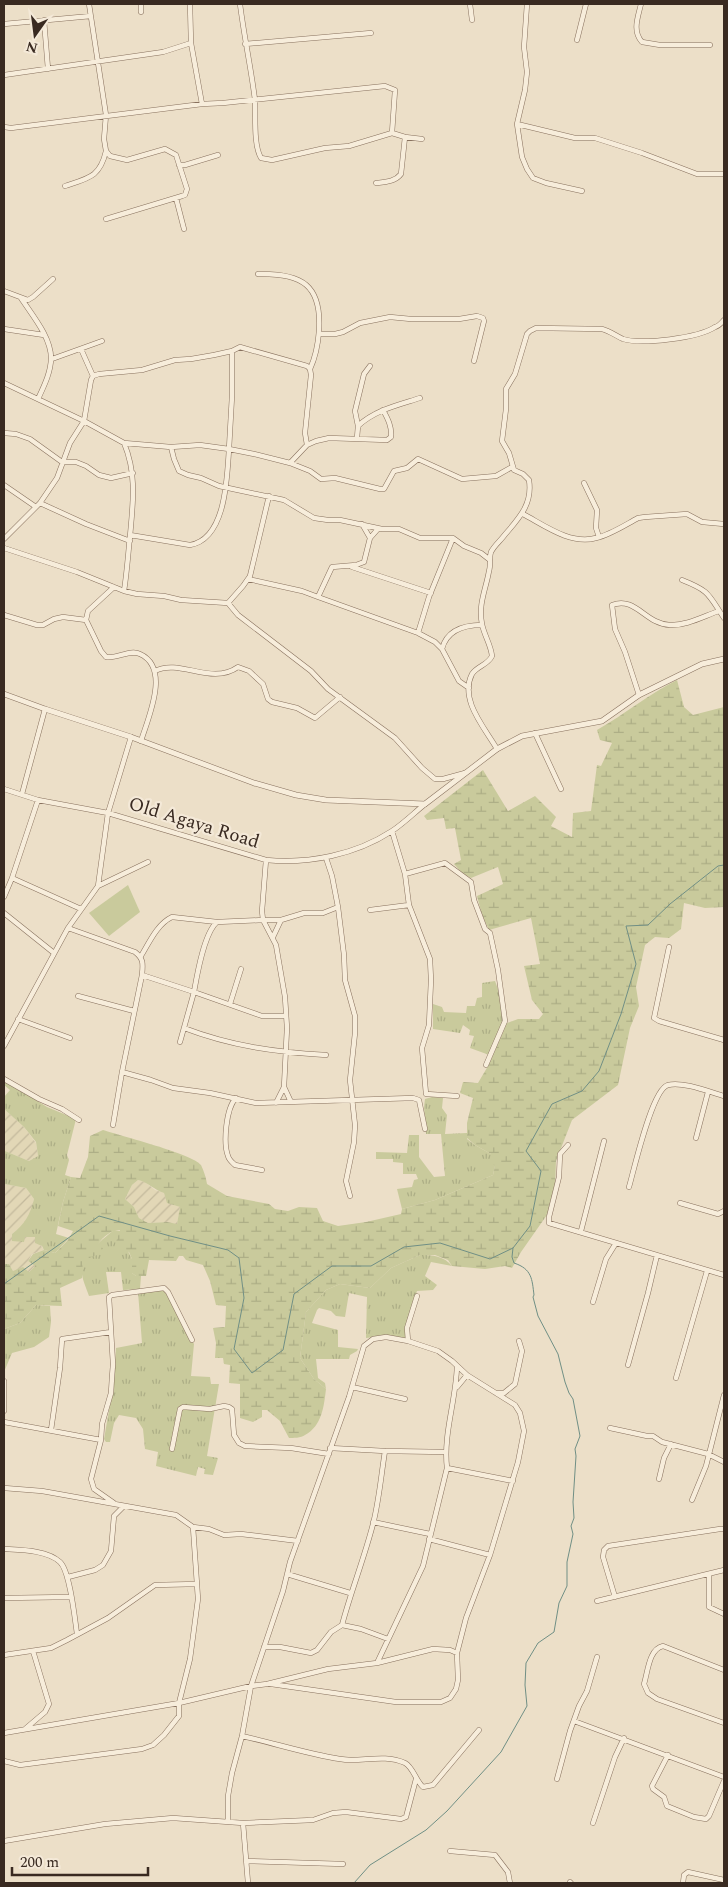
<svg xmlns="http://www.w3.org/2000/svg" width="728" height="1887" viewBox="0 0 728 1887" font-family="Spectral,serif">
<defs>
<pattern id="farmland-furrows" width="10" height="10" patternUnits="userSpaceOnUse" patternTransform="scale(1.25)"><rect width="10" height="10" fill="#e2d7b6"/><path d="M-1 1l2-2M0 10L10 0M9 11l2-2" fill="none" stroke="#c3b99c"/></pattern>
<pattern id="grass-tufts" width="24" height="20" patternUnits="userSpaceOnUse" patternTransform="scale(1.25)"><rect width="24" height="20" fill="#c9ca9c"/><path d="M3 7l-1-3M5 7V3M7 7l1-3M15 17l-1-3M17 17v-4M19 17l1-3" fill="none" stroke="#adae86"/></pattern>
<pattern id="wetland-marsh" width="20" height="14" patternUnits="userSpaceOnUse" patternTransform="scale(1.25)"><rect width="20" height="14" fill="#c9ca9c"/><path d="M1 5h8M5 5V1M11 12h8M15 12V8" fill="none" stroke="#adae86"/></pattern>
</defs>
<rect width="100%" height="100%" fill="#ecdfc8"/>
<!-- farmland -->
<path fill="url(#farmland-furrows)" d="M4 1109 24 1127 36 1143 38 1156 29 1161 5 1151 4 1152Z
M138 1180 145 1182 155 1190 164 1193 168 1203 180 1207 177 1225 167 1222 148 1223 139 1218 134 1207 125 1199 132 1185Z
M4 1184 26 1188 34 1199 31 1213 23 1225 12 1234V1241H24V1237H35L44 1250 32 1254 28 1261 35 1266 29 1272 13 1271 9 1264H4Z"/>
<!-- grass -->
<path fill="url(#grass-tufts)" d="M495 981 504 1006 507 1023 492 1056 470 1048 474 1036 469 1035 470 1030 463 1025 460 1033 433 1029V1004L442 1007 444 1012 466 1013 467 1006H475L477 998 482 997V983Z
M4 1080 47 1107 76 1119 67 1155 69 1160 65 1175 71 1177 63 1202 56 1234 69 1238 55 1253 44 1250 42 1246 35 1243V1237H25L24 1242 12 1241V1234C25 1224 30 1215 34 1199L26 1188 4 1184V1152L5 1151 29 1161 38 1156 36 1142 24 1127 4 1109V1097L10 1090 4 1085Z
M432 1097 443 1098 442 1108 447 1115 445 1134 467 1133V1139L475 1145 491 1154 495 1166 493 1175 435 1200 402 1209 397 1189 412 1187 414 1180 418 1179 416 1174H403V1163L393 1162V1159H376V1152L407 1153 409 1135H419V1157L434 1177 445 1176 441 1134H426L424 1107 425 1099Z
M114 1230 120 1231V1235L132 1259V1273L136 1276H141L140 1289 123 1290 121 1272H106L109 1293 89 1296C86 1287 80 1276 82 1265 84 1254 105 1237 114 1230Z
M420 1255C433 1255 444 1256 452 1266L431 1262 425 1276 437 1285 433 1290 417 1291 407 1322 405 1339 385 1336 366 1338 367 1297 349 1293 345 1317 336 1316 331 1311 319 1308 317 1310 312 1323 338 1330V1347L358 1349 357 1351 350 1355 349 1359H316L318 1378 325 1383 326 1389 314 1379 300 1358 306 1312 326 1290 340 1284 370 1288 391 1268Z
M161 1289 166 1293 194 1344 191 1376 210 1377 211 1384H219L207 1456 218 1458 213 1475 204 1474 205 1469 198 1467 196 1476 156 1466 158 1452 145 1449 143 1429 136 1418 119 1415 114 1423 110 1442H106L104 1439 114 1382 116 1348 142 1343 138 1292Z
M36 1305 50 1306 51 1322 49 1337 34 1347 12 1353 4 1372V1329L20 1323Z"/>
<!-- wetland -->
<path fill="url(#wetland-marsh)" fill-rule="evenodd" d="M677 680 684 707 693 715 724 707V907L705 908 684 903 681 929 669 938 655 937 645 945 636 987 639 1006 630 1028 618 1085 572 1120 556 1161 555 1186 549 1212 521 1252 512 1268 505 1266 485 1269 452 1266 448 1260 435 1255H420L391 1268 370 1288 340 1284 326 1290 306 1312 300 1358 314 1379 326 1389C324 1406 322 1426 305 1435 301 1438 293 1438 289 1438L280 1421 267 1410H262V1417L253 1422 240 1418V1384L229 1383 230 1365 224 1364 223 1358H215L216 1343 213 1328 225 1327 226 1306 216 1305 210 1281 203 1265 186 1260 183 1256H179L176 1261 149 1260 146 1276H136L132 1273V1259L129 1252 114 1248 120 1230C111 1230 103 1237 98 1244L103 1248 100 1254C83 1260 82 1260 82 1278L60 1288 62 1306 36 1305 20 1323 4 1329V1264H9L13 1271 23 1267 29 1272 35 1266 28 1261 33 1254 44 1250 55 1253 68 1240 73 1231 58 1226 63 1202 71 1177 80 1178 88 1157 90 1136 103 1130C121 1136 193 1154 201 1165 204 1171 206 1178 207 1184L227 1196 269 1204 275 1209 288 1211 299 1207 317 1208 323 1221 338 1226 366 1222 401 1214 402 1209 435 1200 493 1175 495 1166 490 1161 491 1154 475 1145 467 1138V1123L473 1098 460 1093 463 1082 478 1083 488 1066 507 1023 518 1019H539L543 1014 532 1000 524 966 540 964 531 918 489 930 482 915 477 896 503 884 498 867 471 878 462 873 454 864 461 860 455 828 446 829 444 818 427 820 424 816 483 770 508 811 535 796 556 817 551 826 572 837 573 813 591 811 597 765 601 766 612 743 600 740 597 730C625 714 649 694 677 680ZM138 1180C148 1182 154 1190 164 1193L167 1203 180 1207 177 1224 167 1222 148 1223 139 1218 134 1207 125 1199 132 1185Z"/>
<!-- garden -->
<path fill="#c9ca9c" d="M128 885 140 912 109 936 89 913Z"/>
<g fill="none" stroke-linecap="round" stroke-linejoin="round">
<!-- stream -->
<path stroke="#708f85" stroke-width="1" d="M4 1284 99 1216 170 1236 228 1250 239 1258 244 1298 234 1349 252 1373 283 1350 294 1294 332 1266H371L404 1247 440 1243 490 1259 513 1248 530 1226 541 1171 526 1151 552 1104 582 1091 599 1071 621 1014 636 964 626 926 648 925 670 904 718 866 724 865
M354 1883 370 1865 426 1830 447 1811 501 1752 527 1706 525 1685 526 1663 538 1643 554 1632 559 1603 567 1586V1562L573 1534 571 1526 574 1518 573 1502 576 1456 575 1449 580 1436 573 1399 569 1393 565 1382 558 1354 538 1316 533 1297 534 1295C532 1279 532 1269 514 1263L512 1257 513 1248"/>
<!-- minor casing -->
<g stroke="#88715e" stroke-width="5.5">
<path id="minor" d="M89 4 106 115 104 139 106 151 110 156 127 160 165 149 176 155 187 189 185 195 182 196 106 219
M141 4V12
M240 4C244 36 251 68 255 100 256 116 253 144 261 158L272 160 325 148 349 146 392 133
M470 4 472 20
M527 4 524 47 527 72 525 90 517 124 522 157 527 169 533 178 546 183 582 191
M641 4C638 17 632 31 642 42L660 45H710
M44 20 48 69
M4 24 91 16
M577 40 586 4
M191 43 202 104
M245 44 371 33
M4 75 163 52 191 43 190 4
M517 124 575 138H595L642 153 697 174H724
M4 127 11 128 202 104 223 103 385 86 395 90 392 133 405 137 422 139
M179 165H185L218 155
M376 183C385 182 395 182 401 174L405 137
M65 186C89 178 100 177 106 151
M176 198 184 229
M258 274C302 273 322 285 319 331 318 345 316 356 310 369
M4 291 28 300 33 297 53 279
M21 298C32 315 51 337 51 358 51 372 44 386 38 399
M4 329 44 335
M319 334H335L343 332 360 323 390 317 411 319H459L477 316 483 318 484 321 474 361
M81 349 93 376
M52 359 102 341
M4 383 84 421 124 443C137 474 133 503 130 536 128 555 127 572 124 591
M358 426C375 410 398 405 420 398
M4 433 16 434 30 439 62 462H76L86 466 99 475 111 478 133 473
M357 438 358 426 355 411 364 374 370 366
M124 443 171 447 200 445 229 449 232 396V351
M307 445 316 441 329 438 387 440 391 437C392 427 388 419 383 410
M171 447 174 459 179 471 188 475 201 478 219 486 284 500 314 518 328 520H340L382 529H399L420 538H453L464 546 481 553 490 560
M584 483 597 510 596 528 599 537
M4 485 36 507
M40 503 86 524 130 541
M523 514C544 525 570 545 596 538 610 535 625 525 638 518L645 517 687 514 702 522 724 524
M362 524 370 538
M130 535 190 545C226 539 227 478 229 449L254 454 290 463 310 471 321 479 335 478 380 489H384L394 471 407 468 418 459 462 479 496 476 512 467
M4 539 40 503 57 478 70 443 84 421 91 380 93 376 99 374 142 370 175 360 191 359 214 355 232 351 240 347 307 366 310 369 311 375 305 433 307 445 290 463
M4 548 77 572 124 591 137 594 164 596 181 600 228 603 243 586 250 576 269 496
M352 567 431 593
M248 579 302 591 318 597 332 567 356 565 364 562 370 538 378 529
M682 580C710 591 708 594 724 618
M114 587 88 611 86 620 101 651 106 657C117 659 130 649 140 654 171 668 148 718 141 741
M318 597 418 633 435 642 442 649
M228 603 238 615 311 671 328 689 395 738 422 768 435 779H443L465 773
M4 615 37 625H43L54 619 63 617 86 620
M418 633 429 597 453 538
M155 671C180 658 211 686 238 667L249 671 263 684 268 699 272 702 297 708 315 718 340 697
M469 688 459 681 442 649C447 629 465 625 482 625
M639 695 625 652 615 629 612 605C636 596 645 624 670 625 686 626 704 616 719 611
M535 733 561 789
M497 749C485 728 459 700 472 674 477 666 488 665 492 656 491 645 484 635 482 624 478 604 486 589 489 571 491 565 489 558 491 552 494 546 499 542 503 537 518 519 533 505 529 480L523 474 514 470 509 453 502 441 506 409V389L515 374 527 334 530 331 536 328 602 329C610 331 616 336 623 339 642 345 698 338 715 327 719 326 722 322 724 320
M4 789 38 800 108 813 266 860C309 864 355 855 392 831 404 823 414 813 425 804
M22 794 45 709
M392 831 405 874 445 863 471 882 474 900 485 929 490 933 498 970 505 1021 486 1065
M326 858 332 876 338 907 344 955 345 980 355 1016V1033L350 1080 355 1125 354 1142 346 1181 350 1196
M266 860 262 911 263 920 276 945 285 997 287 1028 284 1087 276 1103
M405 874 409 905 430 959 431 980 429 1025 422 1048 426 1094 457 1096
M12 878 81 909
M98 886 148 862
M4 897 12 878 38 800
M370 910 409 905
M4 913 54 953
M68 928 135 952C144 959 143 964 142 975L122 1072 113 1125
M273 937 281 920
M669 947 654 1018 659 1021 724 1040
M141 956C149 943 157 924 172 917L217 922
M142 975 194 992C197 975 204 933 217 922L263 920H281L304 913H323L338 907
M78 996 134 1011
M230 1004 241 969
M18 1019 70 1038
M184 1028C231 1046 275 1052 326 1055
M180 1042 194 992 262 1016H285
M4 1046 68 928 98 886 108 813 131 737
M122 1072 151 1080 173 1088 210 1093 256 1103 413 1098 419 1100 425 1129
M4 1079 39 1099 62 1109 79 1120
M284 1087 291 1102
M236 1098C226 1108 223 1143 228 1156 229 1160 232 1162 235 1165L262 1170
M696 1138 708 1092
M568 1145 560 1154 559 1177 549 1217V1223L724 1275
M629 1187C634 1170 652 1089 668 1085 682 1081 710 1092 724 1096
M680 1203 718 1214 724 1211
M581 1231 604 1141
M593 1302 606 1259 616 1243
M408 1341 407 1328 417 1296
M628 1365 648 1293 657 1255
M676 1378 707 1271
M4 1381V1411
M352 1387 405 1399
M457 1387 467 1375
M496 1393H504L515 1384 522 1351 519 1341
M4 1422 101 1440
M610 1428 647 1436H653L662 1442 708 1454 724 1462
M51 1430 60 1368 62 1339 111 1332
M330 1448 385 1451 445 1452
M172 1449 180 1409 183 1407 210 1409 224 1406 229 1407 232 1409 234 1435 239 1443 245 1446 291 1448 329 1454
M385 1451C381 1476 379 1501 373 1524 364 1559 351 1591 342 1625L361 1629 388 1639
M447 1468 513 1481
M659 1479 664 1458 671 1444
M4 1488 42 1491 176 1515 193 1527 198 1599 190 1659 179 1703V1716L164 1735 153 1745 142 1749 20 1765 4 1761
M692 1500 706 1466 724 1395
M114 1503 94 1489 91 1479 101 1440 102 1424 111 1393 112 1377 113 1364 109 1297 112 1295 164 1288 168 1292 192 1340
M373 1522 430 1534
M193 1527 209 1529 224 1535 241 1534 298 1541
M4 1549C21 1550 47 1550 60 1562 70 1571 75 1620 77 1634
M287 1574 350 1593
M709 1575V1607L724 1614
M68 1577 95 1570 103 1565 111 1551 114 1516 124 1506
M615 1597 603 1557 604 1550 608 1546 720 1529H724
M4 1598 70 1597
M597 1601 724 1570
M264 1647H280L311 1653 317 1650 331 1632 342 1625
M4 1655 51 1648 67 1640 108 1618 155 1585 197 1584
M377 1663 423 1566 447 1468C443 1434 456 1401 457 1366
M724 1670 663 1646C649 1649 648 1671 644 1684L648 1693 657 1699 724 1723
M271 1684 396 1702H441L450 1698 456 1689 458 1680 457 1653 466 1618 490 1555 429 1539
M574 1721 724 1777
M25 1729 45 1712 49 1704 33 1651
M4 1733 179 1703 251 1686 267 1684 328 1669 377 1663 433 1649 450 1650 457 1653
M242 1736C274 1743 307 1754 340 1759 360 1763 383 1753 405 1763 413 1767 416 1781 423 1787L433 1785 479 1730
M668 1755 652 1786 653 1789 664 1797 667 1806 694 1817 706 1819 709 1816 724 1781
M557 1779 570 1731 579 1706 587 1691 597 1657
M228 1822V1796L232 1773 242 1736 251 1686 283 1591 290 1562 349 1397 364 1346 373 1339 386 1337 408 1341 438 1351 452 1361 467 1375 515 1405 520 1413 524 1431 518 1462 490 1555
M243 1823 313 1820 333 1813 346 1812 401 1819 406 1817 416 1779
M593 1823 615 1757 624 1738
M4 1841 105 1824 173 1818 243 1823 248 1883
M450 1851 495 1855 508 1872 510 1883
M247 1861 343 1864
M570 1882 571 1883
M683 1883 684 1875 688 1872 724 1880"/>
</g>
<!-- tertiary casing -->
<g stroke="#88715e" stroke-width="6">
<path id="tertiary" d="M4 694 45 709 131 737 254 783 296 795 326 800 425 804 497 749 522 736 602 721 639 695 702 664 724 659"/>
</g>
<!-- minor -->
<use href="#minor" stroke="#f7eddb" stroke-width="4.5"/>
<!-- tertiary -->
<use href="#tertiary" stroke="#f7eddb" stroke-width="5"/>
</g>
<g text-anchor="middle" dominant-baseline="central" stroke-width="4.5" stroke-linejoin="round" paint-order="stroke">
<!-- street labels -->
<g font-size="19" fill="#392a21" stroke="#f4e9d8">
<text transform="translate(194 823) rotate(17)">Old Agaya Road</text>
</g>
</g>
<!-- border -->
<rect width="728" height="1887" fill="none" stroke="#392a21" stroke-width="10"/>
<!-- north arrow -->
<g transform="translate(35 35) rotate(194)" stroke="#f4e9d8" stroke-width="4" paint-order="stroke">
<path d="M0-4L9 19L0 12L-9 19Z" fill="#392a21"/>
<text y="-8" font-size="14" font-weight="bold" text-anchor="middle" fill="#392a21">N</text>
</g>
<!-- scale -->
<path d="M12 1867v8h136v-8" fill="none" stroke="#392a21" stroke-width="2.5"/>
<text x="20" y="1867" font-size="15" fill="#392a21" stroke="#f4e9d8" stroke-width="4" paint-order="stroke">200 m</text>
</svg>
